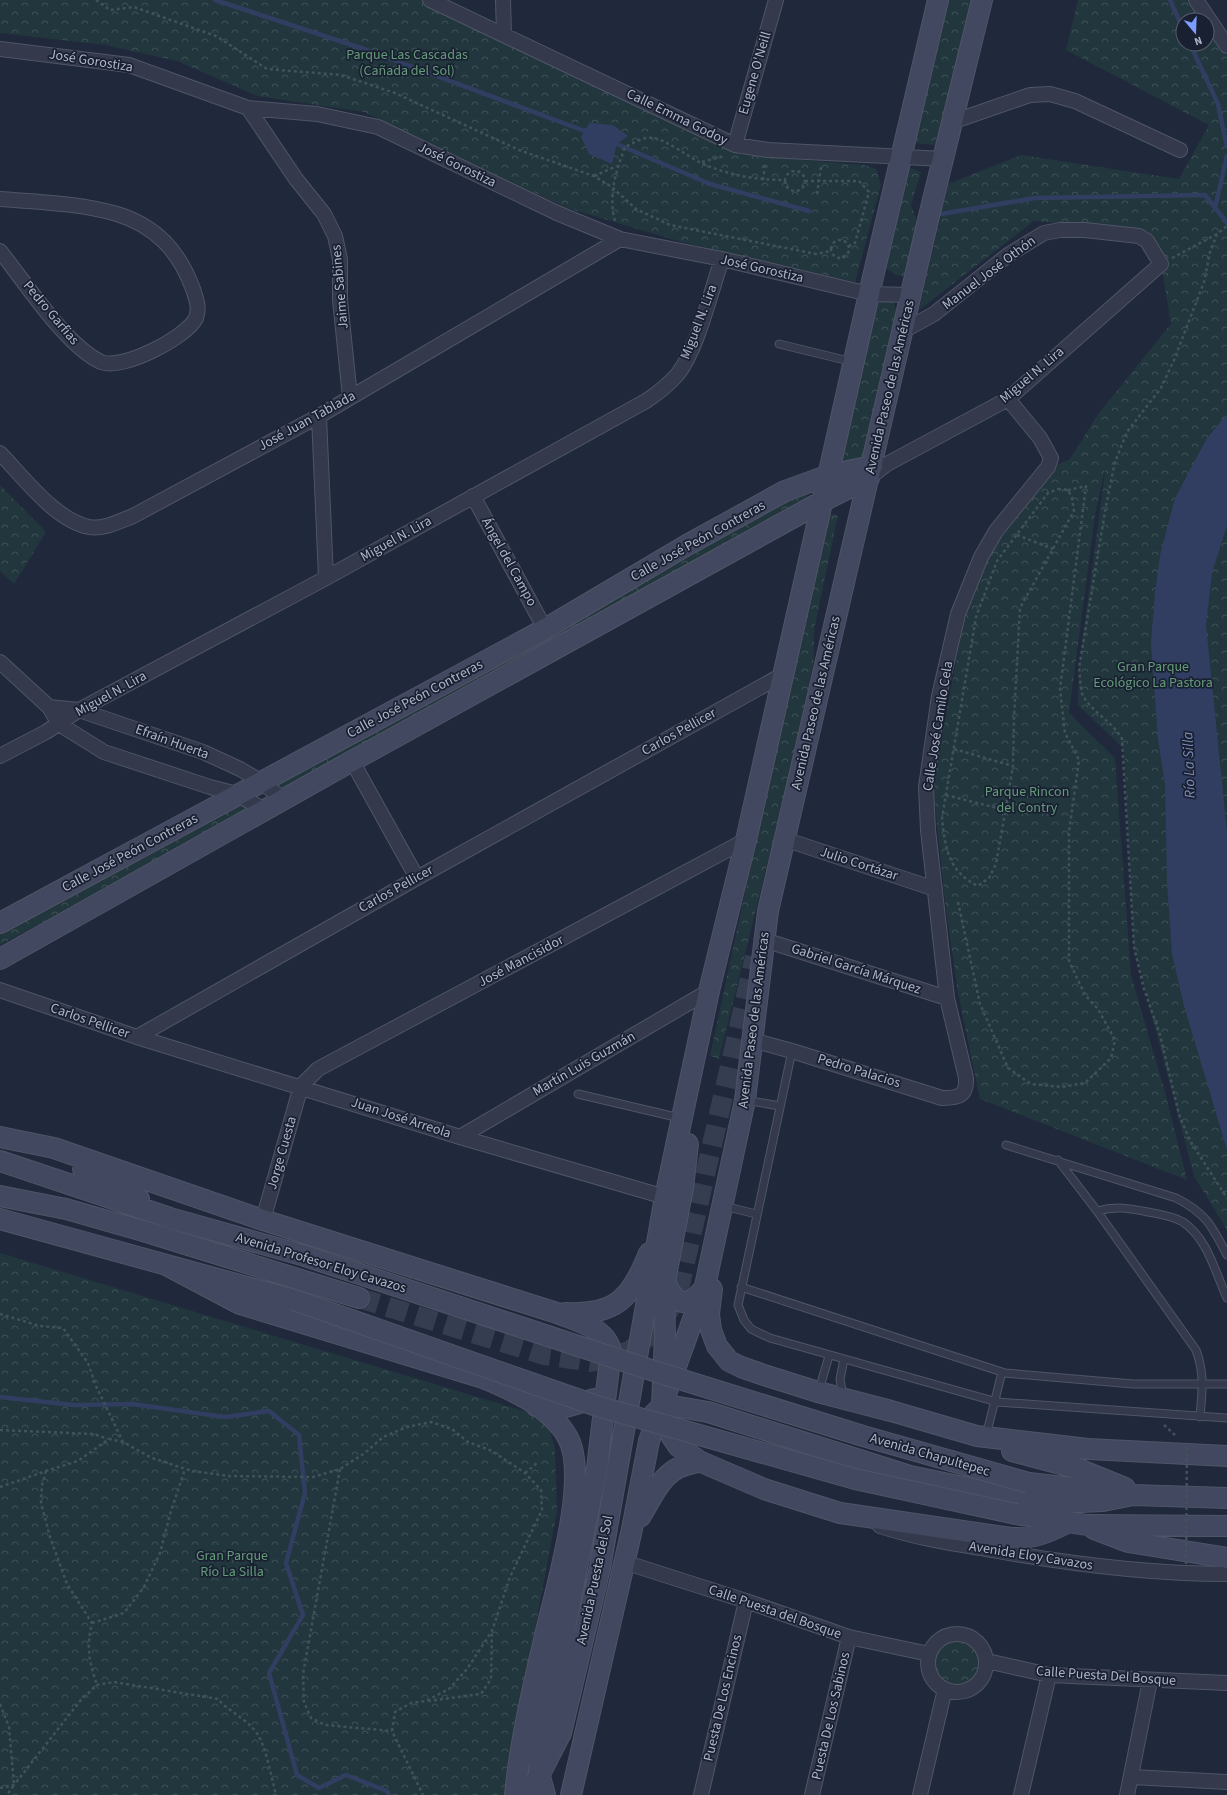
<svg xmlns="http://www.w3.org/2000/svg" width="1227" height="1795" viewBox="0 0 1227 1795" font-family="'Source Sans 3',sans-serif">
<defs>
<pattern id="forest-crowns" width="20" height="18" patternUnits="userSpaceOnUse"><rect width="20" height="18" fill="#22363d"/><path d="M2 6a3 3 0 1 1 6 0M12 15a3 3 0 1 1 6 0" fill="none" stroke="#405158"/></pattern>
</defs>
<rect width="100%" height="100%" fill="#20283c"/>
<!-- forest -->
<path fill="url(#forest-crowns)" d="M0 0H421L741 155 864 165 876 169 881 185 855 282 682 242 567 208 364 112 257 96 177 61 105 45 0 33Z
M946 0H973L935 145 913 143Z
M1078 0H1191L1204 20H1183V44H1207V25L1227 55V1230L1194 1176 1134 947 1124 749 1078 705 1079 668 1106 464 1095 515 1069 713 1115 758 1131 975 1165 1092 1187 1180 980 1099 958 993 945 902 933 783 964 620 990 551 1059 464 1070 459 1098 414 1171 324 1161 264 1135 229 1034 221 919 310 948 184 1021 155 1179 179 1209 125 1066 50Z
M908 167 921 172 911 205 917 221 909 271 906 276C897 277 893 273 886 268Z
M883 300H890L894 303 896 310 861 465 838 469 877 306 879 302Z
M0 485 46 532 14 584 0 571Z
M806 491 810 506 284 796 274 785Z
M831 514 838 515 814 630V658L787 796 783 800 719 1059 710 1056 779 733 827 517Z
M245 802 251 812 0 945V933Z
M0 1253 537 1415 550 1431 555 1449 557 1512 504 1795H0Z
M954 1638C1011 1642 964 1714 937 1676 925 1658 938 1644 954 1638Z"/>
<!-- water -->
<path fill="#313e62" d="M589 123 613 125 628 136 617 144 612 164 589 154 581 137Z
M1227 414V526L1212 573 1206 625 1227 832V1150L1184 1006 1172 954 1167 884 1165 784 1158 740 1151 643 1155 593 1160 555 1175 498 1207 438Z"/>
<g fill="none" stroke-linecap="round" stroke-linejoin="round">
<!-- stream -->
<path stroke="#313e62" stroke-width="4.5" d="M215 0 364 49 590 133
M1170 0 1183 29
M1190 44 1218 104 1227 147
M612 142 710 184 809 211
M1215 208 1227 156
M941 214 1035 198 1205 195 1227 223
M0 1397 73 1405 132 1404 225 1417 269 1411 299 1435 305 1493 286 1563 303 1615 269 1673 297 1775 319 1788 346 1775 387 1791 389 1795"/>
<!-- secondary-tunnel -->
<path stroke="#353d51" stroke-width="20" stroke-dasharray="20 10" stroke-linecap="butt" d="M359 1298 544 1355 591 1362 629 1351 659 1329 678 1293 755 957"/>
<!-- lane casing -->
<g stroke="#4f5567" stroke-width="9">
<path id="lane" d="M779 344 853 362
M792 1051 738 1305 744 1320 751 1329 770 1338 997 1402 1227 1418
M578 1094 680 1118
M745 1100 780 1106
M1006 1145 1176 1198C1206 1213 1212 1226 1227 1255
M1058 1160 1097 1211 1196 1350C1205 1374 1202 1392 1200 1417
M724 1206 756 1214
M1097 1211C1115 1206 1129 1208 1148 1212 1159 1214 1173 1216 1183 1222 1208 1239 1215 1272 1227 1298
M741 1287 1005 1373 1133 1384H1227
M819 1390 829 1356
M843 1397 840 1379 844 1359
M986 1436 1002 1372"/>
</g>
<!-- street casing -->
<g stroke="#4f5567" stroke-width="16">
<path id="street" d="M430 0 735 145 768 150 944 159
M503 0 504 34
M1196 0 1227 46
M0 49 129 65 248 108 317 114 378 127 557 213 620 239 722 259 869 294 911 295
M248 108 296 179 324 214 335 236 340 259V300L350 397
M952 122 1030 95 1050 94 1075 101 1180 150
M735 145 776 0
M0 199C39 202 79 203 117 214 156 226 179 251 193 289 196 298 200 308 196 318 187 337 122 371 101 362 66 346 25 282 0 251
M319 416 326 578
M0 453C24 478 55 520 89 527 103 530 120 521 133 516L319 416 620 239
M869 478 887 464 1008 399 1161 264 1147 241 1139 236 1085 230H1060L1044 233 1008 255 934 314 903 331
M473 496 545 629
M0 662 49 707 59 724 104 752 210 787 237 794 266 811
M49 707 79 710 203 752 240 769 260 781 284 800
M0 756 46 732 79 710 326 578 646 401C658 393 668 385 677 375 697 351 711 291 722 259
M352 761 417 878
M784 839 935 889
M764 940 947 998
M0 990 137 1037 460 1137 665 1197
M137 1037 417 878 784 674
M752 1040 792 1051 942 1098C959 1098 967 1096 966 1078L947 998 928 830 926 787 939 696 958 614 981 557 996 531 1048 467 1051 458 1040 438 1008 399
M460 1137 709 991
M263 1220 301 1086 318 1069 746 840
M880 1526C916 1538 954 1544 992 1550 1069 1564 1149 1574 1227 1574
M624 1562 746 1601 849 1637 929 1654
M928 1663a29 29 0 1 1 58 0a29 29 0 1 1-58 0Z
M987 1661 1049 1675 1227 1683
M1132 1777 1227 1782
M701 1795 746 1601
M812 1795 849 1637
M920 1795 945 1689
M1021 1795 1049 1675
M1127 1795 1150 1681"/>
</g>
<!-- secondary casing -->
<g stroke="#4f5567" stroke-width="22">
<path id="secondary" d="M0 923 545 629 687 545 785 491 829 475 872 466
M0 959 352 761 823 501 869 478
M0 1137 54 1148 263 1220 557 1313C577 1321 606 1328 611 1351L597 1468 555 1678 540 1743 539 1773 545 1795
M688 1144 683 1188 665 1281 664 1298 665 1336 662 1406 672 1437 678 1446 699 1461 764 1489 840 1513 1011 1538C1034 1539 1049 1532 1069 1522
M0 1161 170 1218 305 1256
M83 1169 139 1199
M0 1196 66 1209 143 1231 359 1298
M0 1219 294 1300
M168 1266 240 1304 483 1378C513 1390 552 1408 568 1438 590 1479 554 1594 544 1640 532 1691 520 1743 515 1795
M665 1281C675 1306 688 1310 705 1287
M712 1289 709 1314 711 1330 717 1346 729 1361 741 1367 764 1375 818 1392 891 1411 977 1436 1088 1449 1227 1456
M565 1313C616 1315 631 1299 649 1253
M536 1406 566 1407 594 1399
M654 1414 662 1406 667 1405 708 1412 910 1476 1002 1495 1046 1501 1080 1502 1103 1501 1133 1495
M1012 1451 1076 1468 1125 1488
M1029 1483 1133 1495 1227 1498
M1016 1514 1087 1525 1227 1526
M640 1517C651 1500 659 1478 678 1468 685 1465 692 1464 699 1461
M1094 1529 1128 1542 1227 1558
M529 1795 561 1733 600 1568 665 1197 709 991 746 840 869 294 938 0
M571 1795 632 1529 649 1441 705 1286 745 1100 768 911 928 220 982 0"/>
</g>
<!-- path -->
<path stroke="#40535a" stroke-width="2.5" stroke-dasharray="3 3" stroke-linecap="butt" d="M96 0 110 10 134 7 216 36 267 69 341 75 395 93 519 150 594 176 612 187 636 209 670 225 816 254 831 251
M702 162 724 156
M785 181a10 10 0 1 1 20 0a10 10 0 1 1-20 0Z
M594 176 617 166
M763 180 765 164
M805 181H859L869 192 855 243 849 246
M817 194 821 167
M615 221C608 194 616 172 625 147 634 143 644 136 654 138 666 140 689 157 701 163 728 175 755 180 785 180
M1217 234 1210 252 1204 282 1174 360 1161 388 1127 432 1115 462 1106 506 1079 668C1080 676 1080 688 1083 696 1093 713 1112 721 1122 739L1134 947 1144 989 1160 1035 1180 1118 1192 1144 1227 1198
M831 249a9 9 0 1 1 18 0a9 9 0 1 1-18 0Z
M1172 258 1217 234 1227 226
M1058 489 1068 490 1072 498 1074 511 1020 608 1014 718 1013 766 996 864 989 878 978 886C949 872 945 849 942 818L976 617 997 561 1048 493Z
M1017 535 1053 549
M954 749 1013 766
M946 795 1005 810
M958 902 980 1004 1008 1068 1031 1084 1061 1087 1085 1083 1111 1058 1115 1040 1098 1009 1085 995 1069 961V832L1079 760 1065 733 1060 689 1086 486 1068 490
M0 1314 40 1326 63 1328 88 1363 96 1386 123 1442 152 1458 192 1471 229 1476 313 1477 340 1469 365 1453 383 1437 407 1427 431 1422 452 1429 468 1442 492 1451 525 1473 541 1490 542 1510 510 1577 492 1631 467 1669 449 1689 426 1701 411 1703 395 1712 392 1731 423 1795
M1164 1425 1175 1435
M0 1430 94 1434 108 1439
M340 1469 303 1674 304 1702 311 1718 325 1725 392 1731
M46 1471 42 1485 41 1503 50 1537 67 1584 92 1623C86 1648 89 1661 97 1685
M525 1473 537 1463
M0 1487 46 1471 78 1461 109 1439 123 1442
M92 1623 124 1613 144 1587 160 1553 171 1511 185 1469
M428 1701 481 1694 491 1679 492 1632
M0 1704 9 1727 14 1785 7 1795
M0 1788 14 1785 80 1701 97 1685 114 1682 218 1699C229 1712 249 1720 258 1735 266 1747 272 1780 276 1795"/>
<!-- lane -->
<use href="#lane" stroke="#343a4c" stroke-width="7"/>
<!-- street -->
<use href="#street" stroke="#343a4c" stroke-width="14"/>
<!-- secondary -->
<use href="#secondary" stroke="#424860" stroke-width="20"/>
<!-- secondary-bridge casing -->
<g stroke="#4f5567" stroke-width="22" stroke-linecap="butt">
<path id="secondary-bridge" d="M305 1256 657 1372 863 1436 1029 1483
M294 1300 597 1406 855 1479 1016 1514"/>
</g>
<!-- path-bridge -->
<path stroke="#40535a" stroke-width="2.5" stroke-dasharray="3 3" stroke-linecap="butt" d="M1186 1564 1187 1447"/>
<!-- secondary-bridge -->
<use href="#secondary-bridge" stroke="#424860" stroke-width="20"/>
</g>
<g text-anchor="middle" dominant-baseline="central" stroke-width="3.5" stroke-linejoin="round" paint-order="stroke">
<!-- park labels -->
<g font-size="14" fill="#649b79" stroke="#192031">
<text x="407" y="55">Parque Las Cascadas<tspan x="407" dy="16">(Cañada del Sol)</tspan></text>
<text x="1153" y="667">Gran Parque<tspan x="1153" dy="16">Ecológico La Pastora</tspan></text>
<text x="1027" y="792">Parque Rincon<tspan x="1027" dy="16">del Contry</tspan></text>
<text x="232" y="1556">Gran Parque<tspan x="232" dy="16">Río La Silla</tspan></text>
</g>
<!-- street labels -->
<g font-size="14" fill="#afb5c8" stroke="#192031">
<text transform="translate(91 61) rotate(9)">José Gorostiza</text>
<text transform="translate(755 73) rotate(-74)">Eugene O'Neill</text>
<text transform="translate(677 117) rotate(26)">Calle Emma Godoy</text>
<text transform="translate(457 165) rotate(26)">José Gorostiza</text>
<text transform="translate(762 269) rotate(13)">José Gorostiza</text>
<text transform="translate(989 273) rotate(-37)">Manuel José Othón</text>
<text transform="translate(340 287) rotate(-95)">Jaime Sabines</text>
<text transform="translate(51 313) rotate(50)">Pedro Garfias</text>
<text transform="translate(699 322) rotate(-69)">Miguel N. Lira</text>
<text transform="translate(1032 375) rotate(-40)">Miguel N. Lira</text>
<text transform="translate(890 387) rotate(-77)">Avenida Paseo de las Américas</text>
<text transform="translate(307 421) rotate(-29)">José Juan Tablada</text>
<text transform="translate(396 539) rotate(-29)">Miguel N. Lira</text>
<text transform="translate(698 541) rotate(-29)">Calle José Peón Contreras</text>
<text transform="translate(509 562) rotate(61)">Ángel del Campo</text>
<text transform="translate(111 694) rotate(-29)">Miguel N. Lira</text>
<text transform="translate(415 699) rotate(-28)">Calle José Peón Contreras</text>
<text transform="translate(816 703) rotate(-77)">Avenida Paseo de las Américas</text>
<text transform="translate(938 726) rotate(-81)">Calle José Camilo Cela</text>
<text transform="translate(679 732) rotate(-29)">Carlos Pellicer</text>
<text transform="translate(172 742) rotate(20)">Efraín Huerta</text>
<text transform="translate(130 853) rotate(-28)">Calle José Peón Contreras</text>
<text transform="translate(859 864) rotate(18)">Julio Cortázar</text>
<text transform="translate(396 889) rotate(-29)">Carlos Pellicer</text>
<text transform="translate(521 961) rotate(-28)">José Mancisidor</text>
<text transform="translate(856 969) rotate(18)">Gabriel García Márquez</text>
<text transform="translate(754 1020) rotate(-83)">Avenida Paseo de las Américas</text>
<text transform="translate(90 1021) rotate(19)">Carlos Pellicer</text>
<text transform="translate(584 1064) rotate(-30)">Martín Luis Guzmán</text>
<text transform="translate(859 1071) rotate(17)">Pedro Palacios</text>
<text transform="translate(401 1118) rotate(18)">Juan José Arreola</text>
<text transform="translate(282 1153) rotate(-74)">Jorge Cuesta</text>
<text transform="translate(321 1263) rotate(17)">Avenida Profesor Eloy Cavazos</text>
<text transform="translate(930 1455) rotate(16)">Avenida Chapultepec</text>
<text transform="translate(1031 1556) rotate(9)">Avenida Eloy Cavazos</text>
<text transform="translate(595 1580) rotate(-78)">Avenida Puesta del Sol</text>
<text transform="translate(775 1612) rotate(19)">Calle Puesta del Bosque</text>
<text transform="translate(1106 1676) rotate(4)">Calle Puesta Del Bosque</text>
<text transform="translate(723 1698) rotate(-77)">Puesta De Los Encinos</text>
<text transform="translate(831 1716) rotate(-77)">Puesta De Los Sabinos</text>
</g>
<!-- water labels -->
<g font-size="15" font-style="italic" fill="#7c8cb7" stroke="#192031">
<text transform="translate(1189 765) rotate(-92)">Río La Silla</text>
</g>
</g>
<!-- north arrow -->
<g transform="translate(1195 32) rotate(161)"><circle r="19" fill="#192031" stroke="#555c6d"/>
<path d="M0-3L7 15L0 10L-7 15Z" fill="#7d9cff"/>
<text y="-6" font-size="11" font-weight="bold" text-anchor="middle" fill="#afb5c8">N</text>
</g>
</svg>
